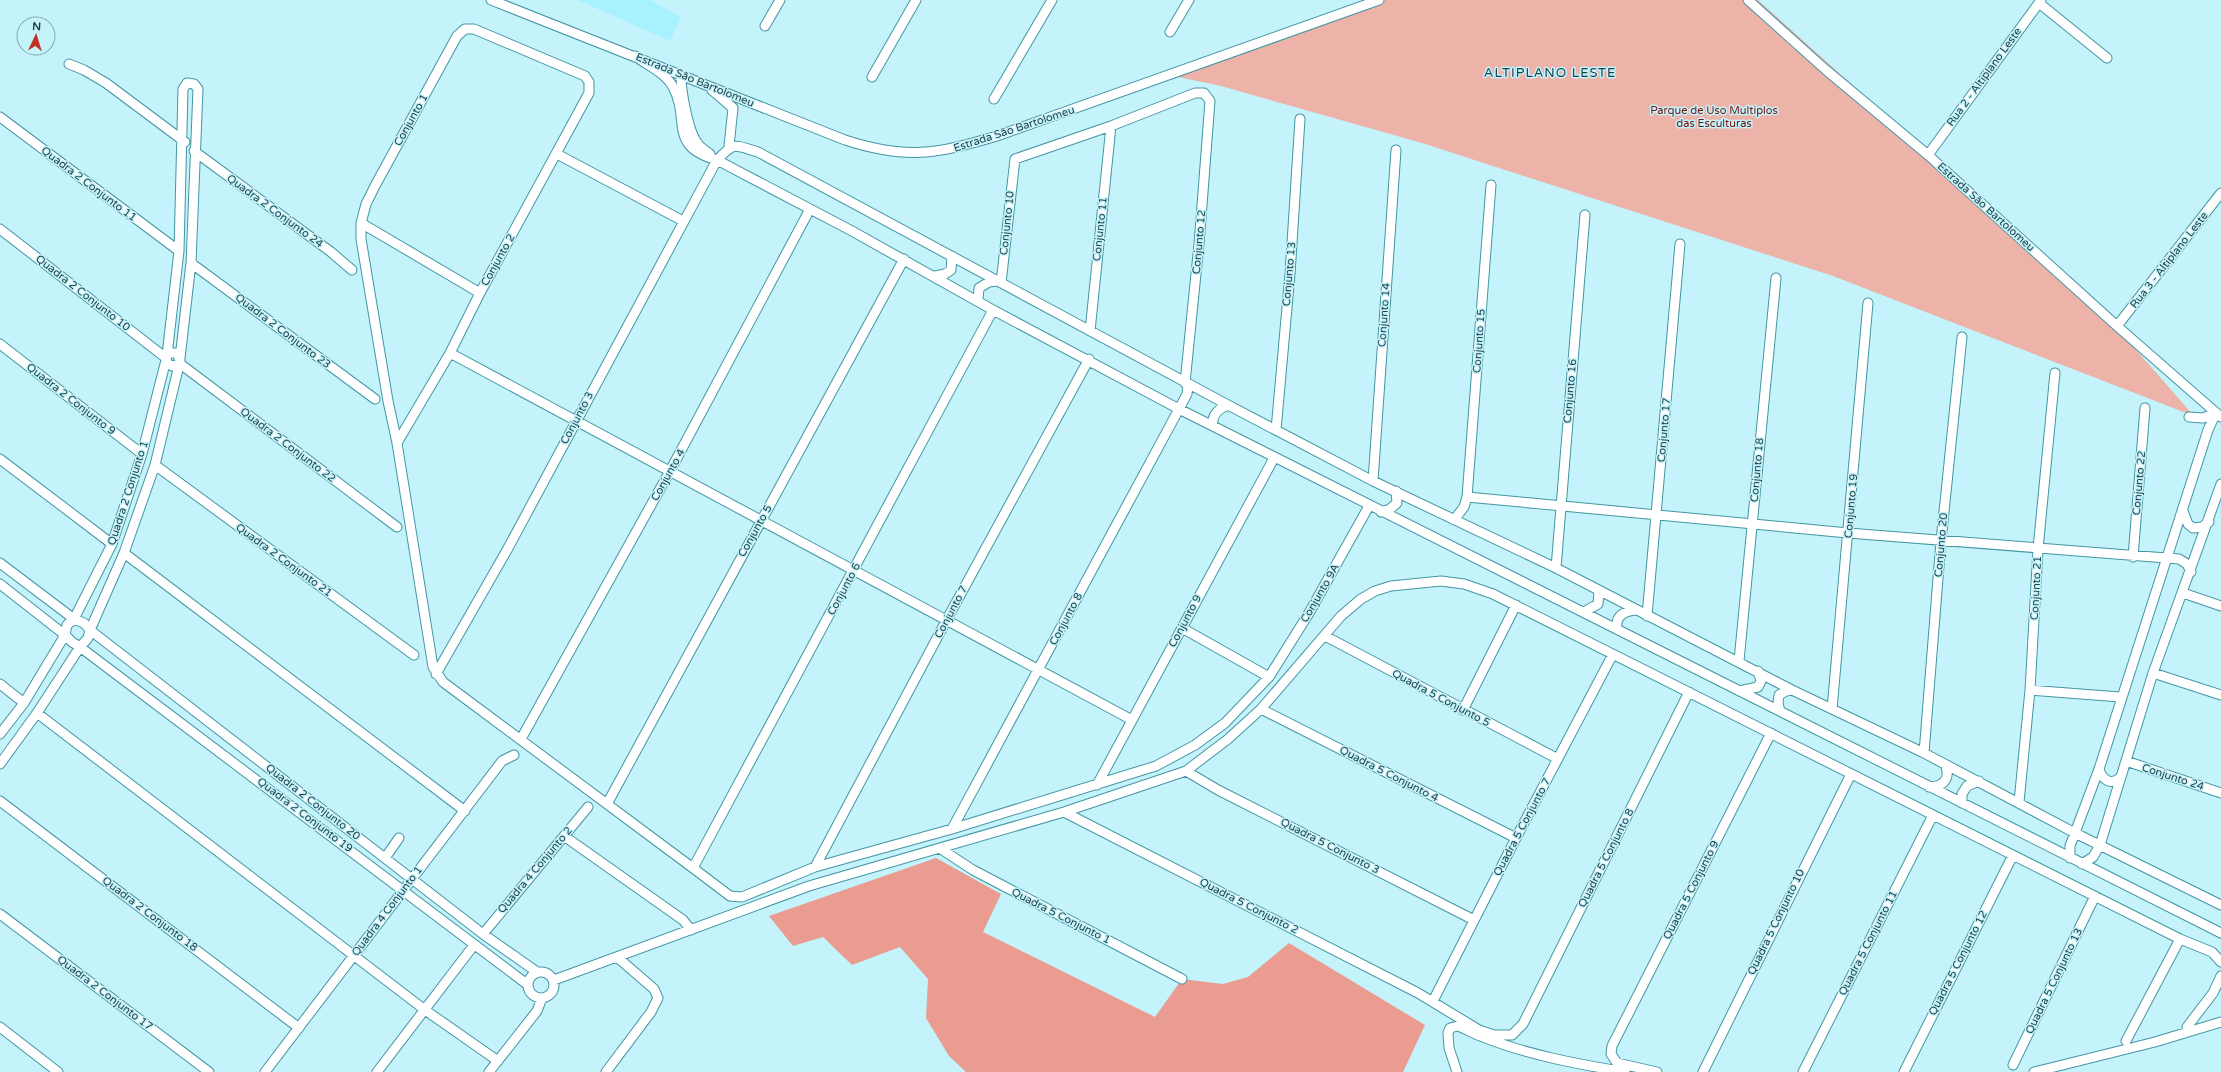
<svg xmlns="http://www.w3.org/2000/svg" width="2221" height="1072" viewBox="0 0 2221 1072" font-family="'Varela Round',sans-serif">
<rect width="100%" height="100%" fill="#c4f3fb"/>
<!-- built -->
<path fill="#a8f1fe" d="M578 0H650L681 17 670 41Z"/>
<!-- green -->
<path fill="#edb2a8" d="M1375 0H1758L1928 153 2116 327 2194 416 1833 276 1422 143 1221 86 1164 74Z"/>
<!-- forest -->
<path fill="#ea9c90" d="M936 858 1001 894 983 932 1155 1017 1182 979 1223 984 1248 977 1289 943 1425 1025 1403 1072H966L949 1056 926 1018 928 979 900 947 852 965 823 937 793 946 769 916Z"/>
<g fill="none" stroke-linecap="round" stroke-linejoin="round">
<!-- minor casing -->
<g stroke="#4396a3" stroke-width="11">
<path id="minor" d="M491 0 845 140C907 160 936 154 997 136L1379 0
M1748 0 1826 70 1928 155 2117 326 2221 417
M2039 3 2107 58
M765 26 780 0
M1170 32 1189 0
M635 56C647 65 666 73 673 87 691 121 667 146 717 160L852 231 993 310 1179 409 2221 933
M69 64 84 70 106 83 185 142
M681 75C681 91 688 132 698 144 701 148 706 151 710 154
M872 77 916 0
M712 90 733 108 729 146
M994 99 1052 0
M0 117 179 251
M194 151 331 252 352 270
M557 154 683 221
M1928 155 2041 0
M361 223 480 293
M0 229 166 358
M191 263 375 399
M935 276 945 274 951 270 952 256
M1001 283 1015 159 1111 126 1195 93H1204L1210 101 1199 244 1185 383
M978 300 979 288 989 282 997 281
M2117 326 2221 193
M1090 331 1111 126
M0 344 142 454
M450 353 1132 720
M167 355 179 251 183 89 187 83 194 84 198 89 191 263 180 358
M179 363 397 527
M178 365 172 366 167 363 166 358 169 353H177L180 361 155 465 124 553 90 630 483 934 537 972
M2189 417 2203 418 2216 413
M1213 426C1211 416 1218 409 1228 405
M1276 430 1290 274 1300 119
M397 443 450 353 480 293 589 93V82L585 76 474 29H465L457 36 376 184 366 204 361 223V239L388 401 397 443 433 667 443 682 693 868 730 896 742 897 815 867 952 829 1156 766 1195 745 1225 723 1269 677 1309 613 1369 506
M0 459 112 544
M155 465 414 655
M1373 481 1396 150
M1467 497 1848 533 2179 559 2187 564 2191 572
M2183 511 2188 524 2193 528 2202 527 2209 522
M1381 512 1390 509 1397 503 1396 491
M1454 520 1464 507 1467 497 1491 185
M124 553 465 811
M2133 557 2145 408
M0 563 74 619 112 544 142 454 166 360
M1556 568 1585 215
M0 584 65 635 24 703 0 734
M2183 593 2221 606
M1584 612 1598 604 1599 591
M1647 616 1680 244
M1182 628 1269 677
M1617 629C1615 616 1624 611 1636 610
M1325 636 1558 759
M1739 661 1776 278
M2153 673 2221 695
M436 674 507 550 717 160C735 141 734 145 758 152L1228 405 1373 481 1556 568 1792 690 1924 753 2075 833 2221 905
M0 684 24 703
M2030 690 2120 697
M1739 691 1758 687 1761 681 1758 671
M1261 709 1516 838
M1832 709 1868 303
M1463 710 1516 605
M1780 711 1778 703 1779 695 1786 691 1792 690
M37 713 425 1010 498 1061
M521 739 670 471 810 209
M1924 753 1941 541 1962 337
M2126 761 2221 793
M0 764 37 713 80 647 88 638 90 630 84 623 74 619 67 625 65 635 72 642 80 647 528 985
M2099 769C2102 779 2110 786 2120 778
M1186 771 1218 790 1474 920
M1097 785 1274 458
M1929 787C1944 787 1951 778 1945 764
M0 801 299 1028
M2019 802 2030 690 2038 549 2055 373
M1962 803V794L1967 786 1979 781
M607 804 904 259
M1064 812 1418 993 1479 1030 1494 1035H1512L1523 1024 1689 692
M952 829 1179 409 1187 394 1188 384
M564 836 683 920 691 930
M941 849 973 870 1182 979
M385 858 399 838
M2070 858V846L2099 769 2208 430 2216 413
M2082 864 2093 857 2100 845 2153 673 2221 484
M815 867 946 621 1089 359
M693 868 993 310
M0 914 209 1072
M483 934 588 807
M528 985a13 13 0 1 1 26 0a13 13 0 1 1-26 0Z
M554 980 809 886 1064 812 1186 771 1228 739 1261 709 1341 616 1361 599 1375 591 1391 586 1441 581 1464 584 1493 594 2180 939 2212 952 2221 962
M1433 1001 1516 838 1613 654
M0 1027 58 1072
M2187 1027 2213 993 2221 976
M2126 1041 2180 939
M2013 1065 2095 896
M265 1072 502 761 514 755
M377 1072 474 945
M489 1072 537 1011 542 998
M606 1072 651 1012 658 998 654 989 617 957
M1457 1072 1449 1048 1448 1033 1450 1028 1458 1026C1466 1029 1474 1034 1483 1037 1528 1055 1577 1064 1625 1072
M1657 1072 1617 1063 1611 1054 1612 1046 1771 733
M1703 1072 1851 774
M1803 1072 1933 815
M1904 1072 2013 855
M2034 1072 2155 1042 2221 1022"/>
</g>
<!-- minor -->
<use href="#minor" stroke="#fff" stroke-width="9"/>
</g>
<g text-anchor="middle" dominant-baseline="central" stroke-width="3" stroke-linejoin="round" paint-order="stroke">
<!-- street labels -->
<g font-size="11" fill="#1d3f45" stroke="#c4f3fb">
<text transform="translate(1984 77) rotate(-54)">Rua 2 - Altiplano Leste</text>
<text transform="translate(695 80) rotate(22)">Estrada São Bartolomeu</text>
<text transform="translate(411 120) rotate(-61)">Conjunto 1</text>
<text transform="translate(1014 129) rotate(-18)">Estrada São Bartolomeu</text>
<text transform="translate(89 184) rotate(37)">Quadra 2 Conjunto 11</text>
<text transform="translate(1986 207) rotate(42)">Estrada São Bartolomeu</text>
<text transform="translate(275 211) rotate(36)">Quadra 2 Conjunto 24</text>
<text transform="translate(1007 223) rotate(-84)">Conjunto 10</text>
<text transform="translate(1100 229) rotate(-84)">Conjunto 11</text>
<text transform="translate(1199 242) rotate(-85)">Conjunto 12</text>
<text transform="translate(498 260) rotate(-61)">Conjunto 2</text>
<text transform="translate(2169 260) rotate(-52)">Rua 3 - Altiplano Leste</text>
<text transform="translate(1289 274) rotate(-85)">Conjunto 13</text>
<text transform="translate(83 293) rotate(38)">Quadra 2 Conjunto 10</text>
<text transform="translate(1384 315) rotate(-86)">Conjunto 14</text>
<text transform="translate(283 331) rotate(37)">Quadra 2 Conjunto 23</text>
<text transform="translate(1479 341) rotate(-86)">Conjunto 15</text>
<text transform="translate(1570 391) rotate(-85)">Conjunto 16</text>
<text transform="translate(71 399) rotate(38)">Quadra 2 Conjunto 9</text>
<text transform="translate(577 418) rotate(-62)">Conjunto 3</text>
<text transform="translate(1664 430) rotate(-85)">Conjunto 17</text>
<text transform="translate(288 445) rotate(37)">Quadra 2 Conjunto 22</text>
<text transform="translate(1757 470) rotate(-85)">Conjunto 18</text>
<text transform="translate(668 475) rotate(-61)">Conjunto 4</text>
<text transform="translate(2139 483) rotate(-85)">Conjunto 22</text>
<text transform="translate(128 493) rotate(-72)">Quadra 2 Conjunto 1</text>
<text transform="translate(1851 506) rotate(-85)">Conjunto 19</text>
<text transform="translate(755 531) rotate(-61)">Conjunto 5</text>
<text transform="translate(1941 545) rotate(-85)">Conjunto 20</text>
<text transform="translate(284 560) rotate(36)">Quadra 2 Conjunto 21</text>
<text transform="translate(2036 588) rotate(-87)">Conjunto 21</text>
<text transform="translate(844 589) rotate(-62)">Conjunto 6</text>
<text transform="translate(1320 593) rotate(-60)">Conjunto 9A</text>
<text transform="translate(951 612) rotate(-62)">Conjunto 7</text>
<text transform="translate(1066 619) rotate(-62)">Conjunto 8</text>
<text transform="translate(1185 621) rotate(-62)">Conjunto 9</text>
<text transform="translate(1441 698) rotate(28)">Quadra 5 Conjunto 5</text>
<text transform="translate(1389 774) rotate(27)">Quadra 5 Conjunto 4</text>
<text transform="translate(2173 777) rotate(18)">Conjunto 24</text>
<text transform="translate(313 802) rotate(38)">Quadra 2 Conjunto 20</text>
<text transform="translate(305 815) rotate(37)">Quadra 2 Conjunto 19</text>
<text transform="translate(1522 827) rotate(-62)">Quadra 5 Conjunto 7</text>
<text transform="translate(1330 846) rotate(27)">Quadra 5 Conjunto 3</text>
<text transform="translate(1606 858) rotate(-63)">Quadra 5 Conjunto 8</text>
<text transform="translate(535 870) rotate(-50)">Quadra 4 Conjunto 2</text>
<text transform="translate(1691 890) rotate(-63)">Quadra 5 Conjunto 9</text>
<text transform="translate(1249 906) rotate(27)">Quadra 5 Conjunto 2</text>
<text transform="translate(387 911) rotate(-53)">Quadra 4 Conjunto 1</text>
<text transform="translate(150 914) rotate(37)">Quadra 2 Conjunto 18</text>
<text transform="translate(1061 916) rotate(27)">Quadra 5 Conjunto 1</text>
<text transform="translate(1776 922) rotate(-64)">Quadra 5 Conjunto 10</text>
<text transform="translate(1868 943) rotate(-63)">Quadra 5 Conjunto 11</text>
<text transform="translate(1958 963) rotate(-63)">Quadra 5 Conjunto 12</text>
<text transform="translate(2054 981) rotate(-64)">Quadra 5 Conjunto 13</text>
<text transform="translate(105 993) rotate(37)">Quadra 2 Conjunto 17</text>
</g>
<!-- park labels -->
<g font-size="11" fill="#6f140d" stroke="#c4f3fb">
<text x="1714" y="110">Parque de Uso Multiplos<tspan x="1714" dy="13">das Esculturas</tspan></text>
</g>
<!-- quarter labels -->
<g font-size="13" letter-spacing="1" fill="#17434a" stroke="#c4f3fb">
<text x="1550" y="73">ALTIPLANO LESTE</text>
</g>
</g>
<!-- north arrow -->
<g transform="translate(36 36) rotate(4)"><circle r="19" fill="#c4f3fb" stroke="#81abb2"/>
<path d="M0-3L7 15L0 10L-7 15Z" fill="#c03325"/>
<text y="-6" font-size="11" font-weight="bold" text-anchor="middle" fill="#1d3f45">N</text>
</g>
</svg>
